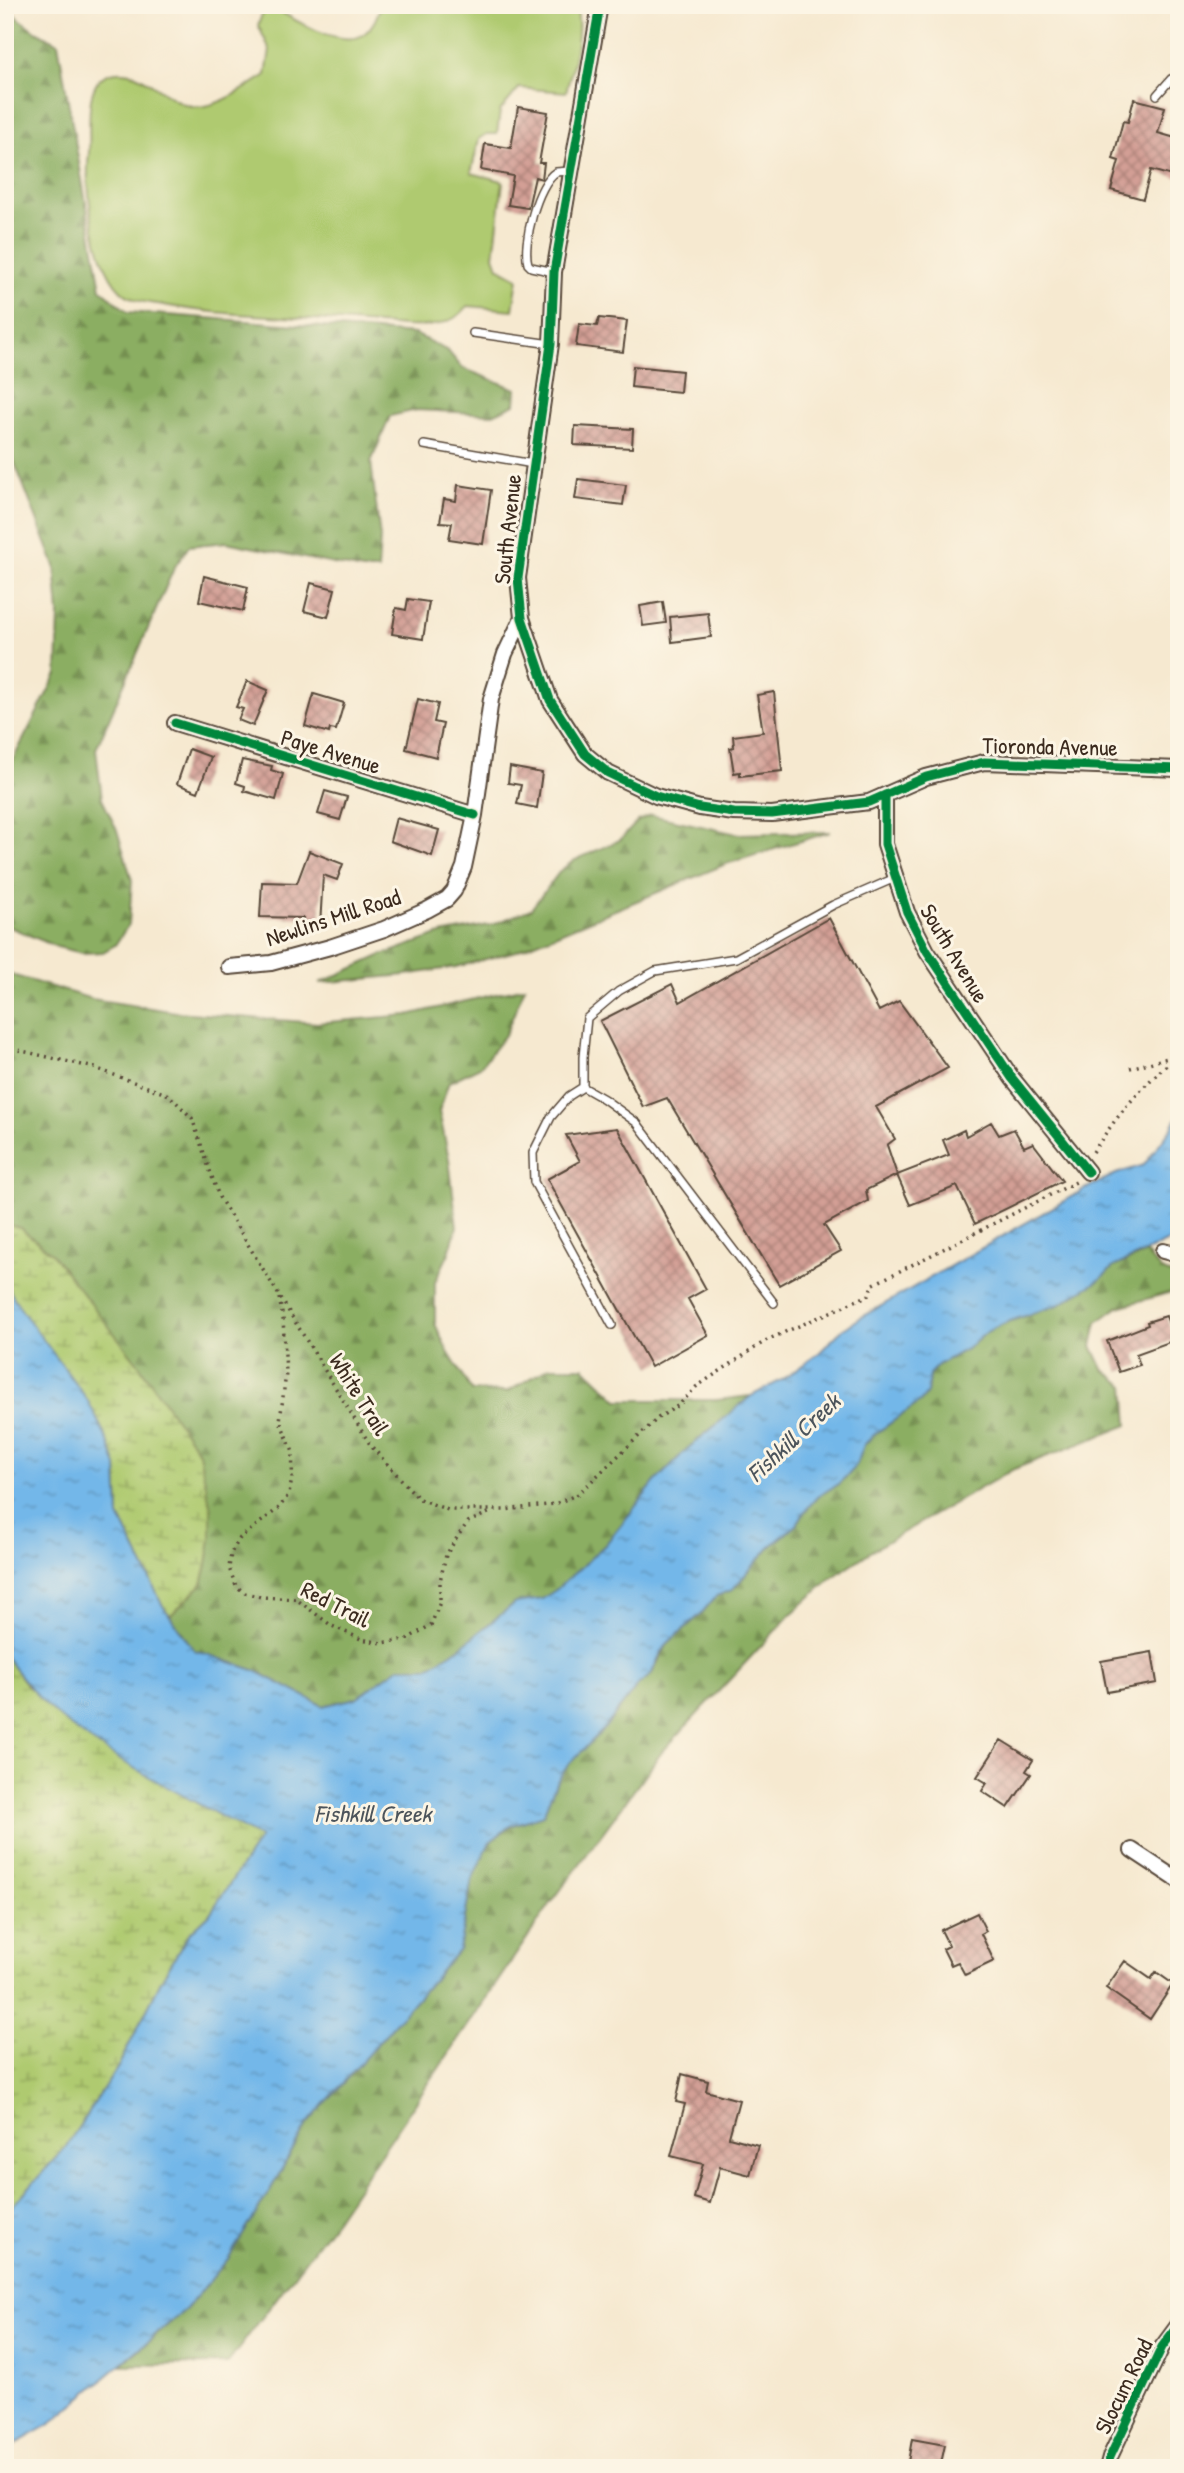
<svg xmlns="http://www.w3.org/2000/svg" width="1184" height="2473" viewBox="0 0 1184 2473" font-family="'Patrick Hand',sans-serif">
<defs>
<pattern id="forest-firs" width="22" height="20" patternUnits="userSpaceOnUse" patternTransform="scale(1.75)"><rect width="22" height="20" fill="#8bae62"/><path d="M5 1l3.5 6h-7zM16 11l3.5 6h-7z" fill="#738e50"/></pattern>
<pattern id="wetland-marsh" width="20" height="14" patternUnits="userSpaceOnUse" patternTransform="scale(1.75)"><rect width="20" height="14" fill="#afca70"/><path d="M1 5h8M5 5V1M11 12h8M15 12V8" fill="none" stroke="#90a45b"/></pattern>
<pattern id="water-ripples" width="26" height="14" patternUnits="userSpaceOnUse" patternTransform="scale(1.75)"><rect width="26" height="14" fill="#73b7e9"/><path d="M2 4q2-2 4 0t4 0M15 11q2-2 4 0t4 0" fill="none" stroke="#6095bc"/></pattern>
<pattern id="building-cross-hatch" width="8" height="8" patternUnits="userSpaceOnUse" patternTransform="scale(1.75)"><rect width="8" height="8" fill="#d39f95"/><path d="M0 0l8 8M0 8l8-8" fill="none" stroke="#ac8279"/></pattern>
</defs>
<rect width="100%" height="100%" fill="#fcf5e5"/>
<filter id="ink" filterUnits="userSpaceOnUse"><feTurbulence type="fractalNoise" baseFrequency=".0143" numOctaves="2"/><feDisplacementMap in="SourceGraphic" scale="14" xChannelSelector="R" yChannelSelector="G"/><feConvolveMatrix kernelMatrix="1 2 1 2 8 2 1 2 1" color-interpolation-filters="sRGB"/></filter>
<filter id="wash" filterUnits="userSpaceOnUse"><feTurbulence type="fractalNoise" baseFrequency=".00686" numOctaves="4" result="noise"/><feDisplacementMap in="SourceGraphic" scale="28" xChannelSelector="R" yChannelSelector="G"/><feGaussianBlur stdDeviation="1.57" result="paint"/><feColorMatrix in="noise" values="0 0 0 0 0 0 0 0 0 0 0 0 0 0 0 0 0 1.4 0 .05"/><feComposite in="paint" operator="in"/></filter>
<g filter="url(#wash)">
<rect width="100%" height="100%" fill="#f6e9d0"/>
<!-- grass -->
<path fill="#afca70" stroke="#757a47" stroke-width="2" d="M381 5H576C583 32 573 65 566 92L519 88 500 111 497 134H487L479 139 471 173 503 181 494 256 498 267 518 278 513 310 468 306C452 326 430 327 406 326 349 322 293 317 236 314 209 312 184 309 158 304 149 303 139 302 132 298 95 282 84 187 89 152 91 130 83 83 108 74 145 60 168 113 205 106 227 102 247 87 266 75L270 50 258 25 265 7 271 6C291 18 342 50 364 34 374 26 377 16 381 5Z"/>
<!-- forest -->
<path fill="url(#forest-firs)" stroke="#636c40" stroke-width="2" d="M5 7 32 29 58 43 101 289 128 312 415 334 448 351 462 368 516 389 515 404 493 414 417 410 390 416 371 462 380 538 378 570H363L226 542 189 546 174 568 96 749 102 799 117 830 132 880 129 924 115 945 103 952 82 953 57 947 5 925V775L57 674 59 614 55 566 5 438Z
M651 815 737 834 830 832 726 864 516 951 456 967 406 975 320 983 382 955 441 934 494 924 531 909 561 870 575 860 620 840 638 821Z
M5 973 92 999 176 1012 317 1023 408 1015 525 987 505 1035 480 1067 449 1082 439 1111 449 1159 457 1227 449 1253 435 1282V1324L448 1352 472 1391 507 1392 550 1367H584L618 1400H717L751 1396 687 1449 655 1482 605 1545 558 1589 542 1599 515 1603 458 1649 428 1667H400L356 1698 323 1706 254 1670 194 1650 170 1616 202 1584 207 1564 211 1538 199 1453 139 1365 51 1254 20 1228 5 1224Z
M1146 1253 1161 1270 1179 1277V1290L1118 1307 1097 1322 1092 1346 1103 1369 1125 1386 1128 1425 1014 1469 876 1548 830 1579 789 1616 662 1752 551 1903 335 2221 227 2364 121 2365 186 2309 228 2259 268 2194 307 2124 459 1950 472 1879 490 1842 510 1826 543 1815 556 1783 569 1764 603 1730 639 1684 651 1675 668 1643 700 1615 716 1596 732 1590 770 1547 797 1524 805 1511 817 1497 838 1484 850 1473 857 1464 864 1445 875 1434 920 1402 927 1393 929 1374 939 1364 968 1348 988 1331 1007 1322 1058 1305 1098 1281 1113 1267Z"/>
<!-- wetland -->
<path fill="url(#wetland-marsh)" stroke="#757a47" stroke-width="2" d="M5 1224 20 1228 51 1253 139 1365 199 1453 211 1509V1538L207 1564 202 1584 170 1616 163 1606 119 1516 117 1466 5 1283Z
M5 1656 27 1686 127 1763 261 1837 209 1915 189 1934 163 1977 118 2067 65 2148 5 2214Z"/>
<!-- water -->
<path fill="url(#water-ripples)" stroke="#577084" stroke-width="2" d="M1179 1114V1159L1175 1164H1179V1236L1113 1267 1098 1281 1058 1305 1007 1322 988 1331 968 1348 939 1364 929 1374 927 1393 920 1402 875 1434 864 1445 857 1464 850 1473 838 1484 817 1497 805 1511 797 1524 770 1547 732 1590 716 1596 700 1615 668 1643 659 1657 651 1675 639 1684 603 1730 569 1764 556 1783 543 1815 510 1826 490 1842 472 1879 459 1950 307 2124 268 2194 228 2259 186 2309 49 2425 5 2450V2214L65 2148 118 2067 163 1977 189 1934 209 1915 260 1838C198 1802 127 1769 70 1726 45 1707 24 1682 5 1656V1283L22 1311 87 1399 107 1439 117 1466 119 1516 163 1606 194 1650 254 1670 323 1706 356 1698 400 1667H428L458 1649 515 1603 542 1599 557 1589 605 1545 655 1482 687 1449 751 1396 782 1380 819 1353 842 1330 860 1318 1085 1189 1116 1174 1144 1165 1172 1127Z"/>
<g id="blocks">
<!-- building -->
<path fill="url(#building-cross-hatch)" d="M1134 99 1165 107 1158 133 1179 139V178L1151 170 1143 199 1111 190 1119 161 1113 159 1123 121 1128 122Z
M518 107 548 112 539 163H544L542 179 535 177 528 208 508 205 513 176 481 170 485 144 511 148Z
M599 318 627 321 623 352 576 346 579 324 597 326Z
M633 366 682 371 680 392 631 387Z
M575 426 633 429 632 448 574 445Z
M578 479 626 485 623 505 575 499Z
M458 485 491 490 483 544 449 539 452 523 440 522 444 499 456 501Z
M204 576 248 587 243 611 199 601Z
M311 583 335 589 328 617 304 611Z
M408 599 429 602 423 639 392 634 396 608 406 610Z
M663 602 666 623 643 626 640 606Z
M708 613 711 637 672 642 670 617Z
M247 681 268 690 253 726 238 720 243 709 236 707Z
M774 692 782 771 740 776V772L734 773 730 748 734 747 733 736 763 732 757 695Z
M314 694 344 703 336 730 330 729 329 733 305 726Z
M418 699 438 704 434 722 443 724 436 757 406 749Z
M189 749 211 757 198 792 177 784Z
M242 760 272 766 271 770 283 774 276 800 244 791 245 786 236 783Z
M510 767 542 773 537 808 517 804 521 785 508 783Z
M325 791 347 797 340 820 318 814Z
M396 818 439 830 432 856 390 841Z
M309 851 343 864 337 880 323 875 320 926 302 925 303 918 260 917 262 882 297 883Z
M829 918 879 1011 899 1001 948 1068 876 1107 895 1139 887 1145 897 1175 866 1190 868 1201 824 1225 841 1251 779 1285 667 1098 643 1107 600 1021 672 984 680 1002Z
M991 1122 999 1135 1014 1129 1024 1147 1033 1143 1062 1181 975 1224 957 1186 910 1205 897 1175 949 1155 943 1140 964 1130 966 1136Z
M617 1128 706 1289 688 1299 708 1335 651 1367 547 1179 580 1161 566 1135Z
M1166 1316 1175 1340 1136 1354 1140 1365 1119 1372 1107 1341 1148 1325 1147 1322Z
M1152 1652 1157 1683 1107 1692 1101 1661Z
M1001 1740 1033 1760 1026 1771 1031 1774 1008 1808 982 1791 987 1783 977 1777Z
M977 1913 986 1931 981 1934 994 1961 965 1975 958 1962 951 1965 943 1949 949 1946 941 1930Z
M1125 1961 1151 1979 1156 1972 1173 1984 1150 2019 1106 1988Z
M682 2074 708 2081 706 2091 739 2100 729 2137 758 2145 750 2175 720 2167 710 2203 694 2198 703 2164 671 2156 685 2104 676 2102Z
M912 2439 945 2445 940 2468H907Z"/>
</g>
</g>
<g filter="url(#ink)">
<use href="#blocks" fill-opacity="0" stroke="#574739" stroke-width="2"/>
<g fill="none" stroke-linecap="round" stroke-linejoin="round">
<!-- lane casing -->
<g stroke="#574739" stroke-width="10">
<path id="lane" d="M1157 95 1171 79 1179 76
M554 272 531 267 528 264C522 244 537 184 556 172L570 171
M473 333 551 344
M424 445 533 464
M583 1087 604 1099 637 1123 774 1303
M612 1325 534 1182 533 1153 551 1117 569 1096 583 1087V1057L587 1018 619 991 655 971 736 958 833 905 895 878"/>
</g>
<!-- street casing -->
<g stroke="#574739" stroke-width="18">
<path id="street" d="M600 5 554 272 551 344 518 578 522 618 550 700 585 754 608 773 656 796 700 808 734 813 772 814 869 802 926 777 984 762 1179 769
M175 723 475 815
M885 795V844L907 912 927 951 1012 1078 1088 1172
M229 967 271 963 330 947 384 929 427 910 447 899 454 891 464 867 475 815 491 699 505 654 522 618
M1163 1251 1179 1255
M1132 1850 1179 1881
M1107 2468 1110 2457 1162 2347 1179 2324"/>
</g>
<!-- path -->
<path stroke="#574739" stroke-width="3.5" stroke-dasharray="2 5" stroke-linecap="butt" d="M5 1047 95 1068 169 1095 192 1118 219 1197 371 1446 419 1499 448 1510H505L555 1504 578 1494 658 1418 679 1405 696 1387 767 1340 869 1295 872 1285 1076 1182
M1130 1068 1175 1056
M1093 1152C1120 1111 1142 1086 1179 1054
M279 1298 283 1318 286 1373 280 1421 293 1452 292 1479 289 1494 279 1508 240 1538 231 1553 229 1568 236 1586 245 1593 261 1597 296 1599 332 1626 361 1639 382 1643 407 1639 431 1625 440 1602V1581L446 1555 458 1536 468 1522 493 1511"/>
<!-- lane -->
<use href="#lane" stroke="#fff" stroke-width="7"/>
<!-- street -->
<use href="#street" stroke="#fff" stroke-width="14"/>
<!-- cycleway casing -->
<g stroke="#fcf5e5" stroke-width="13">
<path id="cycleway" d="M600 5 554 272 551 344 518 578 522 618 550 700 585 754 608 773 656 796 700 808 734 813 772 814 869 802 926 777 984 762 1179 769
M175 723 475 815
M885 795V844L907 912 927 951 1012 1078 1088 1172
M1107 2468 1110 2457 1162 2347 1179 2324"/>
</g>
<!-- cycleway -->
<use href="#cycleway" stroke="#00873e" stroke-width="9"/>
</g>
</g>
<g text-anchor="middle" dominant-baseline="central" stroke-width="6" stroke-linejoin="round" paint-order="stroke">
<!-- street labels -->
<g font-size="23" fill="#3b2a1e" stroke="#fcf5e5">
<text transform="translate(507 529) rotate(-84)">South Avenue</text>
<text transform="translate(1050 746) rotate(1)">Tioronda Avenue</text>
<text transform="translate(331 751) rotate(17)">Paye Avenue</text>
<text transform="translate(333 917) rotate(-18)">Newlins Mill Road</text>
<text transform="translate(955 953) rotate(59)">South Avenue</text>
<text transform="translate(360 1394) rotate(58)">White Trail</text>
<text transform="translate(336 1604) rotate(27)">Red Trail</text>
<text transform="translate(1123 2386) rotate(-64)">Slocum Road</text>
</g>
<!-- water labels -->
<g font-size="24" font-style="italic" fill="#4c545b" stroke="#fcf5e5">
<text transform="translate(793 1437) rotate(-43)">Fishkill Creek</text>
<text x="373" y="1813">Fishkill Creek</text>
</g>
</g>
<!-- margin -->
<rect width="1184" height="2473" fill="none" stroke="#fcf5e5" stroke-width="28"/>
</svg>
